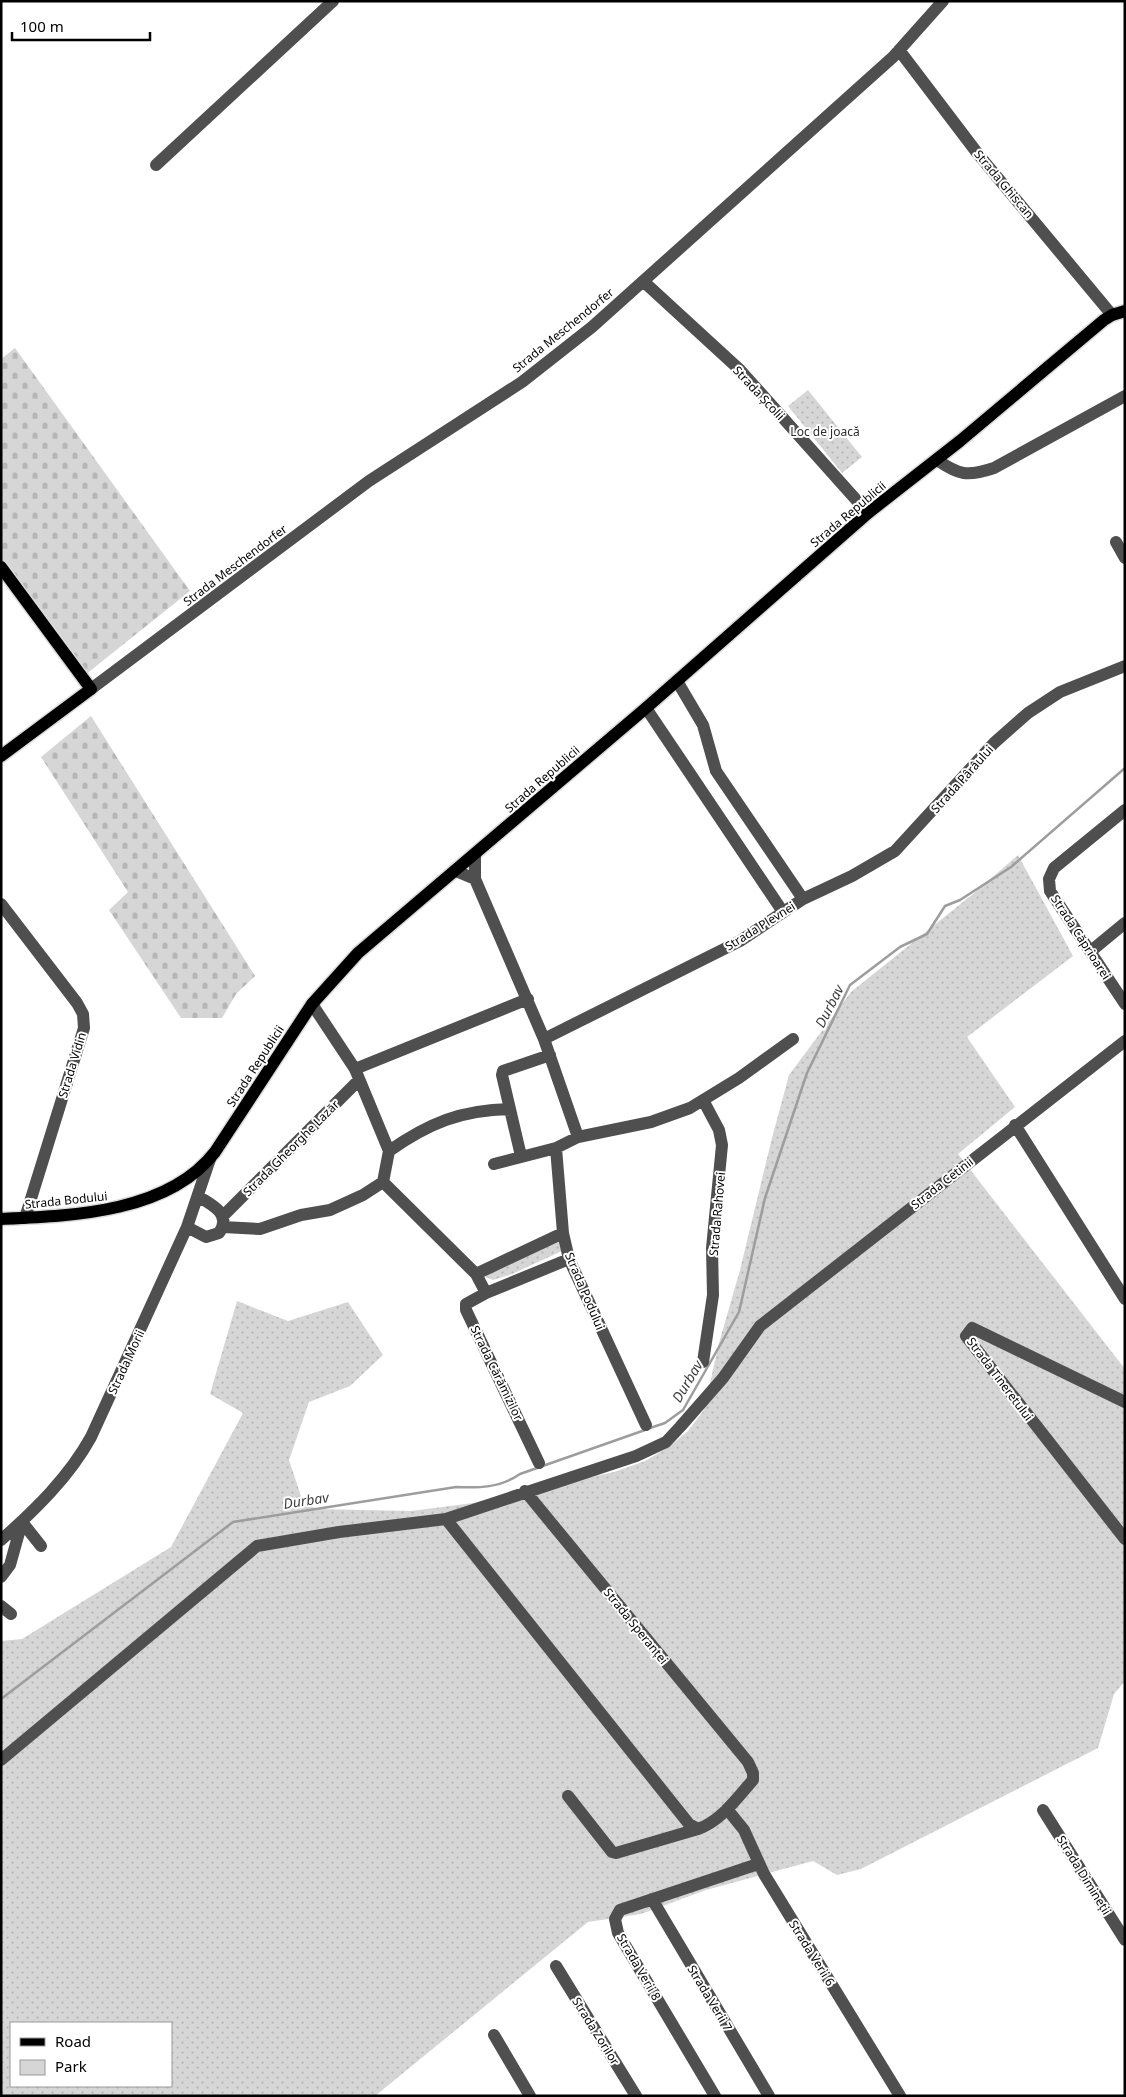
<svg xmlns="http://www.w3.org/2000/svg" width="1126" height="2097" viewBox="0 0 1126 2097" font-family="'Noto Sans',sans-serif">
<defs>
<pattern id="green-dots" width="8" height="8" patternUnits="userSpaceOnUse" patternTransform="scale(1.25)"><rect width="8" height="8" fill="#d6d6d6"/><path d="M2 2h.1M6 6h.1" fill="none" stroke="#b6b6b6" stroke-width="1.8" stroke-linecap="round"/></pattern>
<pattern id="cemetery-stones" width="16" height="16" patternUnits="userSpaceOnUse" patternTransform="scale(1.25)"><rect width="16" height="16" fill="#d6d6d6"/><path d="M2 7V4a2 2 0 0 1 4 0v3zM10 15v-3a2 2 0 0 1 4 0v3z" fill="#b6b6b6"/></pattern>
</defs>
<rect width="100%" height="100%" fill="#fff"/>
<!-- green -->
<path fill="url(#green-dots)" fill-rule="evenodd" d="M808 390 862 457 842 473 788 406Z
M1018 855 1073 956 967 1037 1015 1107 958 1154 1125 1369V1681L1114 1694 1098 1748 861 1869 837 1875 813 1861 706 1890 641 1914 588 1922 375 2096H1V1641L22 1639 171 1547 243 1413 210 1394 237 1301 288 1321 348 1302 383 1355 350 1386 309 1402 289 1460 302 1499 316 1509 411 1511 473 1503 614 1472 645 1461 669 1447 688 1431 704 1410 719 1343 740 1270 772 1138 789 1075 851 992 973 894ZM11 2023H171V2086H11Z
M561 1238 562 1251 512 1274 493 1280 486 1277 490 1270Z"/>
<!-- cemetery -->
<path fill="url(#cemetery-stones)" d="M15 348 190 591 85 675 1 560V359Z
M91 716 255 976 236 994 222 1018H181L109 910 128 892 41 757Z"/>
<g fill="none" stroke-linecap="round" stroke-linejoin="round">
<!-- stream -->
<path stroke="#9d9d9d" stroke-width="2.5" d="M650 1428 665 1423 683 1410 739 1312 765 1198 807 1073 850 985 900 947 927 934 945 906 960 900 1011 867 1125 768
M1 1699 233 1522 456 1487C479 1488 500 1488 520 1474L645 1430"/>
<!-- major casing -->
<g stroke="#dbdbdb" stroke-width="15">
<path id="major" d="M1 567 91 689 1 756
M1 1219C71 1216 168 1213 215 1152L312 1004 358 953 646 708 868 513 960 441 1104 320 1112 315 1125 311"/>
</g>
<!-- minor -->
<path stroke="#4f4f4f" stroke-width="12" d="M899 50 978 154 1112 315
M156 165 333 1
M643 281 740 370 868 513
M937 460C959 475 967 477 994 468L1125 396
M1116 542 1125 558
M677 681 703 725 716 771 803 899
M91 689 369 481 522 382 592 327 893 57 943 1
M646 708 783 912
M1125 810 1054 868 1049 879 1050 891 1125 1004
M475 856V879L544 1039 578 1137
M456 871 475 879
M1 904 77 1003 83 1014 84 1028 25 1218
M1091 951 1125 923
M544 1039 740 941 803 899 852 876 895 851 994 743 1028 713 1060 692 1125 666
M355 1069 528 999
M1015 1125 1125 1299
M556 1148 563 1233 569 1259 646 1425
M389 1151C429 1123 461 1110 510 1109
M521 1156 502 1075 503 1071 550 1055
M494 1164 556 1148 578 1137 651 1122 690 1108 739 1078 793 1039
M383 1182 476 1274 486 1293
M223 1216 359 1080
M187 1227 206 1237 219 1233C232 1215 213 1205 199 1197
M223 1227 260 1229 301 1215 330 1210 363 1195 383 1182 389 1151 355 1069 312 1004
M476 1274 563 1233
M703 1362 713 1295 712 1248 722 1145 719 1130 703 1100
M1125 1402 972 1328 966 1336 1125 1539
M539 1463 466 1310V1304L486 1293 569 1259
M446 1519 689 1824 698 1829C721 1821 737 1798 753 1780V1773L748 1762 525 1491
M22 1522 41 1546
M1 1540C35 1510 69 1477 91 1437L187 1227 210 1159
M1 1577 10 1565 22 1522
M1 1606 11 1614
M1 1760 257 1546 339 1532 446 1519 636 1456 666 1442 680 1427 723 1378 760 1326 1125 1041
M568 1796 612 1852 616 1853 698 1829
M727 1809 744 1830 764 1874 900 2096
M1043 1810 1125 1940
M652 1899 769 2096
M556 1966 636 2096
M494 2035 530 2096
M715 2096 618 1933 615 1919 620 1910 758 1864"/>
<!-- major -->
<use href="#major" stroke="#000" stroke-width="12"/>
</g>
<g text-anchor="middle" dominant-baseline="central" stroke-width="4" stroke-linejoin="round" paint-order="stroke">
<!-- street labels -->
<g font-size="12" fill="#000" stroke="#fff">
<text transform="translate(1004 184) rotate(50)">Strada Ghiscan</text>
<text transform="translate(563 330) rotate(-39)">Strada Meschendorfer</text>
<text transform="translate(759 393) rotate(47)">Strada Școlii</text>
<text transform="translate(848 514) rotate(-40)">Strada Republicii</text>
<text transform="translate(235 565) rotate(-37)">Strada Meschendorfer</text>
<text transform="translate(542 779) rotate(-41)">Strada Republicii</text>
<text transform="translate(962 779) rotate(-48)">Strada Pârâului</text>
<text transform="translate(760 926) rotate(-32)">Strada Plevnei</text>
<text transform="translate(1081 937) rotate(57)">Strada Căprioarei</text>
<text transform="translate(72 1065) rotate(-73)">Strada Vidin</text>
<text transform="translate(255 1066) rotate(-57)">Strada Republicii</text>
<text transform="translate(291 1148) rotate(-45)">Strada Gheorghe Lazăr</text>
<text transform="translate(942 1183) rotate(-38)">Strada Cetinii</text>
<text transform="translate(66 1200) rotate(-6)">Strada Bodului</text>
<text transform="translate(717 1214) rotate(-85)">Strada Rahovei</text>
<text transform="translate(585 1291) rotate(67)">Strada Podului</text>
<text transform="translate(126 1362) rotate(-65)">Strada Morii</text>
<text transform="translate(497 1373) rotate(64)">Strada Cărămizilor</text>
<text transform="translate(1000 1379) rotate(53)">Strada Tineretului</text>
<text transform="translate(636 1626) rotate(51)">Strada Speranței</text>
<text transform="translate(1084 1875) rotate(58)">Strada Dimineții</text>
<text transform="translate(812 1953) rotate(58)">Strada Verii 6</text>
<text transform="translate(639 1967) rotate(60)">Strada Verii 8</text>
<text transform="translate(710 1998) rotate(59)">Strada Verii 7</text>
<text transform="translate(596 2031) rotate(58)">Strada Zorilor</text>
</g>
<!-- park labels -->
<g font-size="12" fill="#2d2d2d" stroke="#fff">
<text x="825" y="431">Loc de joacă</text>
</g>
<!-- water labels -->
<g font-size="14" font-style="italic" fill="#3e3e3e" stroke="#fff">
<text transform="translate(829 1006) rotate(-63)">Durbav</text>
<text transform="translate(687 1381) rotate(-59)">Durbav</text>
<text transform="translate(306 1500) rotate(-9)">Durbav</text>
</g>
</g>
<!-- border -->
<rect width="1126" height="2097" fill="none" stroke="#000000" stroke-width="5"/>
<!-- legend -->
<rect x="10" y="2022" width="162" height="65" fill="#ffffff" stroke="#999999"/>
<rect x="20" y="2038" width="25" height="8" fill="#000000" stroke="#999999"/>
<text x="55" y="2047" font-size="15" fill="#000000">Road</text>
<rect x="20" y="2060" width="25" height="15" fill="#d6d6d6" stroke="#999999"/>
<text x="55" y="2072" font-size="15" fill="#000000">Park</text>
<!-- scale -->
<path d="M12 32v8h138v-8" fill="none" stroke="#000000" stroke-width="2.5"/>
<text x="20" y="32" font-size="15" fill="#000000" stroke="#ffffff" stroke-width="4" paint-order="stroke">100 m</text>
</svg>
